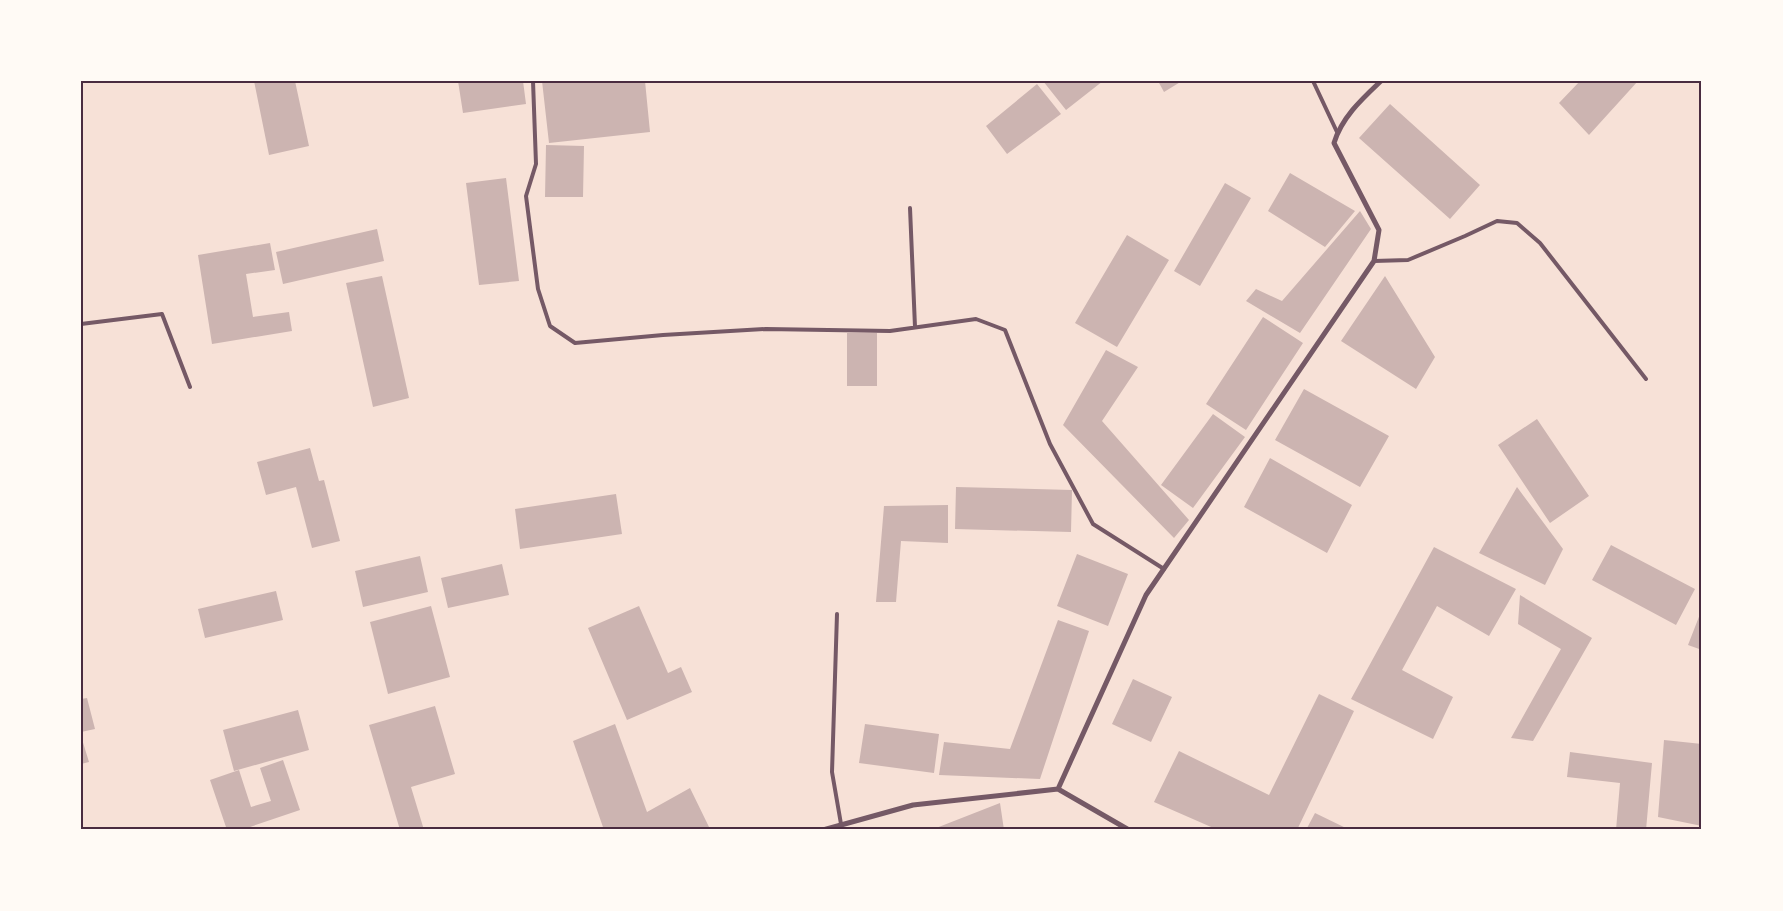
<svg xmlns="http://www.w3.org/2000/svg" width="1783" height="911" viewBox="0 0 1783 911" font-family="Montserrat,sans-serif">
<rect width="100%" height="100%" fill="#f7e1d7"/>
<!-- building -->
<path fill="#ccb4b1" d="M254 81H295L309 146 269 155Z
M458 81H523L526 104 463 113Z
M542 81H645L650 132 549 143Z
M1043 81H1103L1066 110Z
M1158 81H1182L1164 92Z
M1580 81H1638L1589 135 1559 103Z
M1037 84 1061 114 1007 154 986 126Z
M1390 104 1480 185 1450 219 1359 138Z
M546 145 584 146 583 197H545Z
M1290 173 1355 211 1325 247 1268 211Z
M506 178 519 281 479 285 466 183Z
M1225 183 1251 198 1200 286 1174 271Z
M1360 211 1371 229 1300 333 1246 301 1256 289 1282 301Z
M377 229 384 261 283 284 276 252Z
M1127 235 1169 260 1117 347 1075 323Z
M270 243 275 270 246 274 253 317 289 312 292 331 212 344 198 255Z
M382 276 409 398 373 407 346 283Z
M1385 276 1435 357 1416 389 1341 341Z
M1263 317 1303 343 1246 430 1206 404Z
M847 333H877V386H847Z
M1106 350 1138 367 1102 421 1189 520 1174 538 1063 425Z
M1304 389 1389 436 1360 487 1275 440Z
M1213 414 1245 437 1193 508 1161 485Z
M1537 419 1589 496 1550 523 1498 445Z
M310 448 319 481 324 480 340 541 312 548 296 487 266 495 257 462Z
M1270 458 1352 505 1327 553 1244 507Z
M956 487 1072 490 1071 532 955 529Z
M1517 487 1563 549 1545 585 1479 553Z
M616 494 622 534 520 549 515 509Z
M948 505V543L901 541 896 602H876L884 506Z
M1611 545 1695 589 1676 625 1592 580Z
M1434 547 1516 589 1489 636 1437 606 1402 670 1453 697 1433 739 1351 699Z
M1077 554 1128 574 1108 626 1057 606Z
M420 556 428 592 363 607 355 571Z
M502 564 509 595 448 608 441 578Z
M276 591 283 620 205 638 198 609Z
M1520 595 1592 638 1533 741 1511 738 1561 649 1518 624Z
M431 606 450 677 388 694 370 622Z
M639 606 668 673 681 667 692 692 627 720 588 628Z
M1702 609V650L1688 645Z
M1058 620 1089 631 1040 779 939 775 944 742 1010 749Z
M1133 679 1172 697 1151 742 1112 724Z
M1319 694 1354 711 1297 830H1218L1154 802 1179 751 1269 795Z
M87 698 95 729 81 732V699Z
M435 706 455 774 411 787 424 830H400L369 725Z
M298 710 309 750 234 771 223 730Z
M615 724 647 812 690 788 709 827 702 830H604L573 741Z
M865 724 939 734 934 773 859 763Z
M81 736 89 762 81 764Z
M1664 740 1702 744V826L1658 817Z
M1570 752 1652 763 1646 830H1616L1620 783 1567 777Z
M283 760 300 810 241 830H227L210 780 239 770 251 807 271 801 260 768Z
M1000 803 1004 830H931Z
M1315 813 1350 830H1306Z"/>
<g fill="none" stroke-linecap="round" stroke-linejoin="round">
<!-- service -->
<path stroke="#755966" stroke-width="4" d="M533 81 536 164 526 196 538 289 550 326 575 343 663 335 766 329 890 331 976 319 1005 330 1050 444 1093 524 1164 569
M1313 81 1337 132
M910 208 915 327
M1374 261 1408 260 1465 236 1497 221 1517 223 1540 243 1646 379
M81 324 162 314 190 387
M837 614 832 772 841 824"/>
<!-- minor -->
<path stroke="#755966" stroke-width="5" d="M1058 789 1146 595 1374 261 1379 230 1334 143C1342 117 1362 99 1381 81
M823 830 913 805 1058 789 1129 830"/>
</g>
<!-- border -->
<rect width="1783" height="911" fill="none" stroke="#fffaf5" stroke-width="165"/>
<rect x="82" y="82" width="1618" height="746" fill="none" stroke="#4a2c40" stroke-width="2"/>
</svg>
